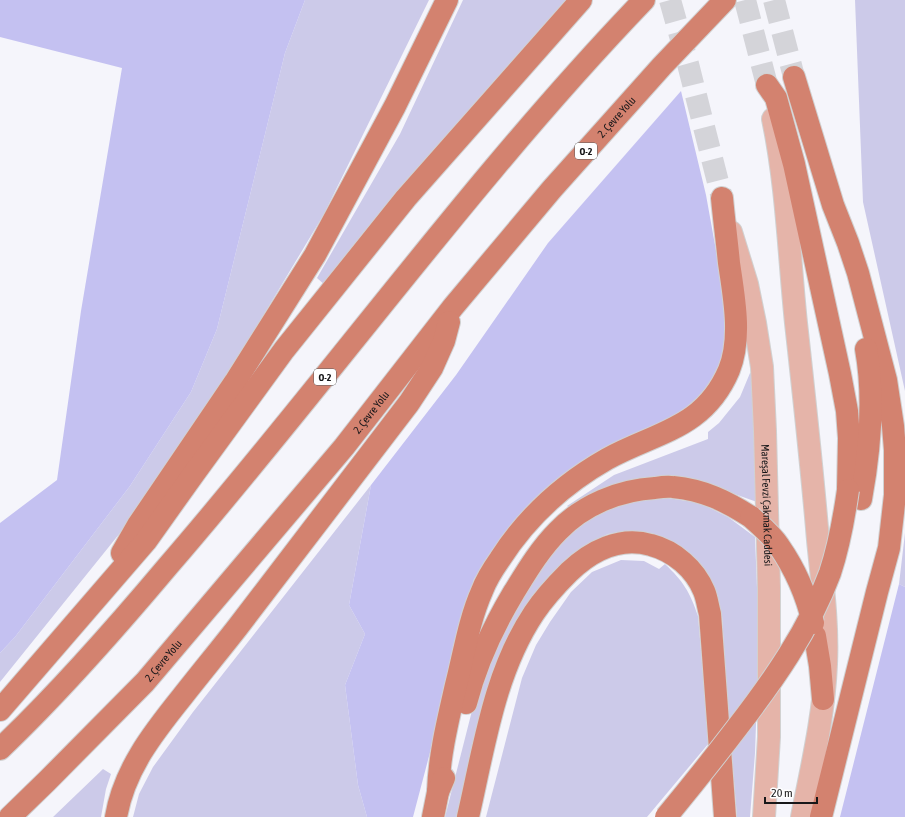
<svg xmlns="http://www.w3.org/2000/svg" width="905" height="817" viewBox="0 0 905 817" font-family="'Asap Condensed',sans-serif">
<rect width="100%" height="100%" fill="#f5f5fb"/>
<!-- green -->
<path fill="#cccae9" d="M305 0H429L324 214 227 376 120 533 0 682V653L15 637 130 486 191 392 217 329 285 53Z
M463 0H568L326 286 317 278 400 134Z
M855 0H905V391L863 202Z
M750 373 755 376 757 502 723 490 571 509 567 506 614 475 708 439V432L719 423 740 397Z
M371 485 349 605 365 634 345 685 358 785 367 817H133L139 794 153 767 193 712Z
M668 498 700 503 728 517 755 537 759 638 755 753 750 817H737L728 709 722 616 714 586 701 567 686 550 673 543 648 533 627 531 608 534 587 544 562 563 499 659 486 693 464 789 456 817H445L477 691 507 620 547 560 566 537 586 522 606 510 637 500Z
M905 533V587L899 584Z
M621 560 644 561 659 569 665 564C683 581 690 592 698 616L709 743 647 817H486L522 678 536 645 550 622 571 592 592 572Z
M103 769 111 774 106 789 101 817H53Z"/>
<!-- forest -->
<path fill="#c4c1f1" d="M0 0H305L285 53 217 329 191 392 130 486 15 637 0 653V523L57 480 81 311 122 68 0 37Z
M681 91 706 195 726 306 724 358 703 400 516 519 474 579 452 669 413 817H367L358 785 345 685 365 634 349 605 371 485 456 375 548 243Z
M899 584 905 587V817H840Z"/>
<g fill="none" stroke-linecap="round" stroke-linejoin="round">
<!-- highway-tunnel -->
<path stroke="#d4d4d9" stroke-width="22" stroke-dasharray="22 11" stroke-linecap="butt" d="M670 0 688 64 722 198
M745 0 767 85
M774 0 794 77"/>
<!-- primary casing -->
<g stroke="#d1d1d1" stroke-width="24">
<g id="primary">
<path d="M773 119C787 186 789 255 796 323 804 395 812 468 818 540 822 581 828 622 826 664 824 715 812 766 802 817"/>
<path id="s1" d="M731 232 747 284 755 323 762 367 765 431 769 588V737L764 817"/>
</g>
</g>
<!-- highway casing -->
<g stroke="#d1d1d1" stroke-width="24">
<g id="highway">
<path d="M794 77 833 205 848 243 858 273 886 380 893 426 895 450V495L889 548 877 592 821 817"/>
<path d="M767 85 776 98 794 164 840 374 847 411 849 438 848 490"/>
<path d="M861 499C870 450 875 399 866 349"/>
<path d="M122 553 138 525 235 382 315 255 395 106 447 0"/>
<path d="M815 636 820 666 823 699"/>
<path d="M466 703C476 664 493 627 514 592 527 571 540 549 558 531 583 505 619 490 655 488 661 487 667 486 673 487 704 490 726 501 751 517"/>
<path d="M0 710 146 541 193 475 284 350 406 198 581 0"/>
<path d="M0 749C60 692 115 629 168 566 329 380 473 178 644 0"/>
<path d="M438 792C439 756 448 720 456 685 464 654 469 620 482 591 486 580 493 569 500 559 527 517 563 484 607 459 656 432 704 429 729 370 742 338 734 297 729 263 727 242 724 220 722 198"/>
<path id="s2" d="M10 817 47 781 145 682 344 447 453 307 552 189 662 66 725 0"/>
<path d="M116 817C124 770 153 733 182 697 200 674 219 651 237 628 294 553 352 478 409 403L432 368 444 341 449 322"/>
<path d="M433 817 438 792 444 778"/>
<path d="M468 817C484 748 494 673 534 613 544 598 556 585 569 572 591 551 620 536 651 545 674 551 695 569 704 591 707 598 708 607 710 614L725 817"/>
</g>
</g>
<!-- primary -->
<use href="#primary" stroke="#e5b4a9" stroke-width="22"/>
<!-- highway -->
<use href="#highway" stroke="#d3826f" stroke-width="22"/>
<!-- highway-bridge casing -->
<g stroke="#d1d1d1" stroke-width="24" stroke-linecap="butt">
<path id="highway-bridge" d="M751 517C761 526 772 535 779 546 795 569 807 597 813 623
M666 817C690 788 713 759 736 729 773 681 809 630 830 573 839 546 844 518 848 490"/>
</g>
<!-- highway-bridge -->
<use href="#highway-bridge" stroke="#d3826f" stroke-width="22"/>
</g>
<g text-anchor="middle" dominant-baseline="central" stroke-width="3.5" stroke-linejoin="round" paint-order="stroke">
<!-- shield labels -->
<g fill="#fff" stroke="#5d5d5e" stroke-width="1">
<rect x="575" y="143" width="22" height="16" rx="3"/>
<rect x="314" y="369" width="22" height="16" rx="3"/>
</g>
<g font-size="10" font-weight="bold" fill="#171719">
<text x="586" y="151">O-2</text>
<text x="325" y="377">O-2</text>
</g>
<!-- street labels -->
<g font-size="11" fill="#171719" stroke="#fff">
<text stroke="none"><textPath href="#s2" startOffset="927">2. Çevre Yolu</textPath></text>
<text stroke="none"><textPath href="#s2" startOffset="543">2. Çevre Yolu</textPath></text>
<text stroke="none"><textPath href="#s1" startOffset="277">Mareşal Fevzi Çakmak Caddesi</textPath></text>
<text stroke="none"><textPath href="#s2" startOffset="219">2. Çevre Yolu</textPath></text>
</g>
</g>
<!-- scale -->
<path d="M765 797v6h52v-6" fill="none" stroke="#171719" stroke-width="2"/>
<text x="771" y="797" font-size="12" fill="#171719" stroke="#ffffff" stroke-width="3" paint-order="stroke">20 m</text>
</svg>
